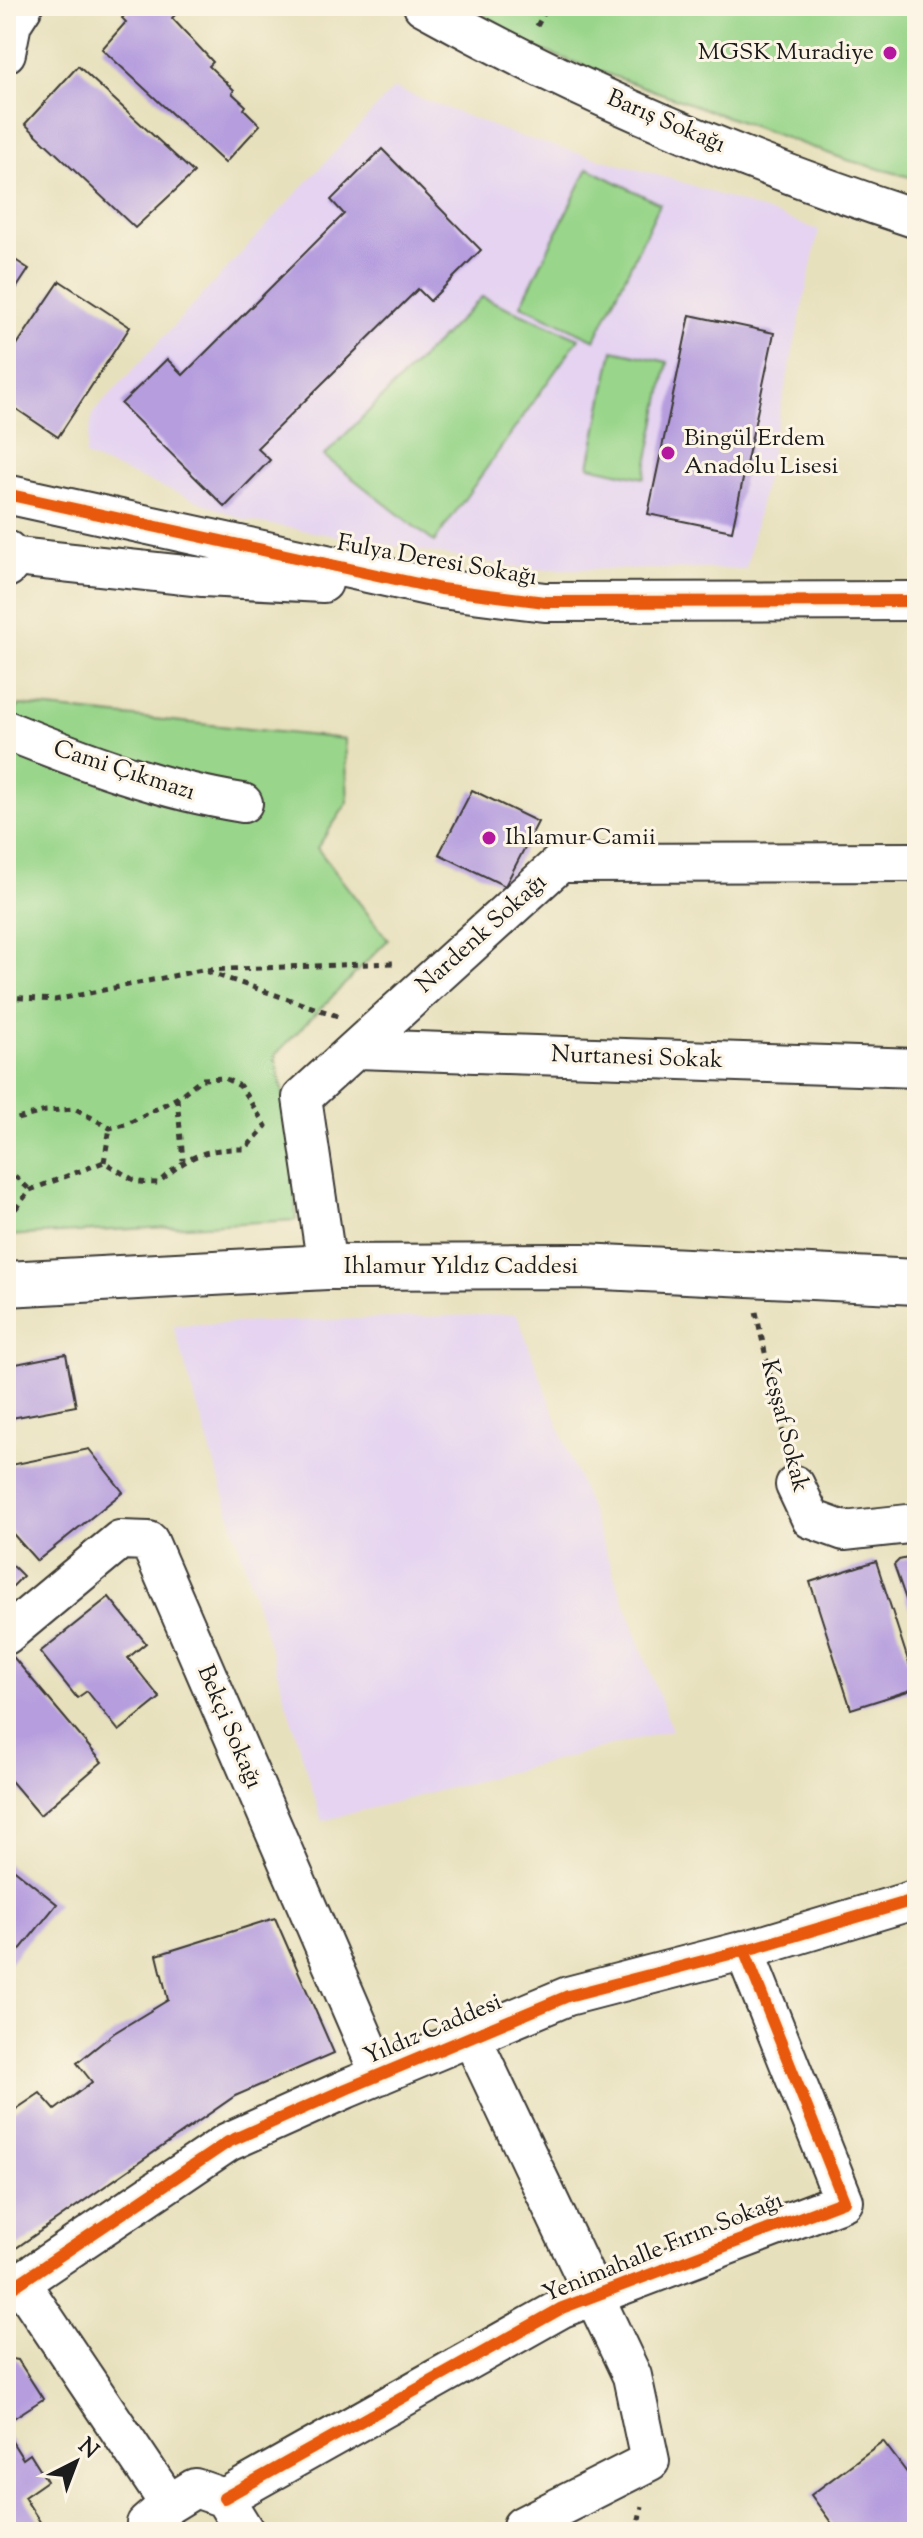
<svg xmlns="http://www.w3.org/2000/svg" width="923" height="2538" viewBox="0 0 923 2538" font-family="'Sorts Mill Goudy',serif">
<rect width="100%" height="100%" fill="#fcf5e5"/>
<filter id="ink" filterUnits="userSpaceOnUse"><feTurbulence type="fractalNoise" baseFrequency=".0125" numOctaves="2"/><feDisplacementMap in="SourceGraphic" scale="16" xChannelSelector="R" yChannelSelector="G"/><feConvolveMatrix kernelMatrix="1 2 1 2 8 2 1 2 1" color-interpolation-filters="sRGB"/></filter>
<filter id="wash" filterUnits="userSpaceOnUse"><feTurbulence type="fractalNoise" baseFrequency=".006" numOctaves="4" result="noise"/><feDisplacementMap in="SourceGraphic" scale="32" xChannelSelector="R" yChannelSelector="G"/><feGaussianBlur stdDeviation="1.8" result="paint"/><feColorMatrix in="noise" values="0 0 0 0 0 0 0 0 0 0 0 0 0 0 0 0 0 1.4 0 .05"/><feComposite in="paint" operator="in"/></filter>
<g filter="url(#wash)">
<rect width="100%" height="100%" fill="#e7e0bc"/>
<!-- built -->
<path fill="#e5d3f1" d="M394 88 515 135 682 182 819 230 746 569H527L245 520 85 456 93 413Z
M517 1314 672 1730 322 1821 173 1325Z"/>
<!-- green -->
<path fill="#99d58a" stroke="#5a7853" stroke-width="2" d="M470 6H917V179L847 160 535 48Z
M588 168 660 204 595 340 521 305Z
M482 297 579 338 434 542 324 456Z
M613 350 668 362 644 478 589 466Z
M20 705 345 739 348 802 317 848 388 940 275 1055 293 1142 296 1220 6 1236V722Z"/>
<g id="blocks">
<!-- building -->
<path fill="#b69ede" d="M133 6H168L176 14 172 18 213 62 209 66 234 90 232 93 246 106 244 109 260 125 225 163 102 49 126 22 122 18Z
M78 66 194 173 135 228 25 124Z
M382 149 481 250 430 301 418 289 257 448 270 460 225 507 121 404 167 359 183 375 344 214 331 200Z
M6 254 29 269 6 304Z
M60 281 130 327 58 437 6 402V361Z
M690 315 774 333 732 531 648 514Z
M472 790 538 822 505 886 439 854Z
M66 1354 76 1406 6 1419V1366Z
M89 1449 123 1492 37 1561 6 1526V1466Z
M917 1556V1631L894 1565 899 1560Z
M6 1559 23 1576 6 1593Z
M876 1561 917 1688 851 1709 810 1582Z
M109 1597 146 1643 128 1658 160 1698 119 1731 87 1691 77 1698 40 1652Z
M9 1652 102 1762 40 1815 6 1775V1655Z
M6 1863 57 1904 6 1967Z
M275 1918 334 2053 235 2096 6 2255V2116L40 2093 55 2110 92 2082 77 2063 114 2033 168 2000 157 1955Z
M6 2358 18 2360 43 2399 6 2423Z
M6 2432 23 2459 30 2454 47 2481 24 2497 44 2528 38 2532H6Z
M883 2441 917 2486V2532H838L811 2495Z"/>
</g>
</g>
<g filter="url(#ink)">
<use href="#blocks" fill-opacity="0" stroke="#3a3934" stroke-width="2"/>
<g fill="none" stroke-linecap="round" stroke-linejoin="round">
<!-- minor casing -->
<g stroke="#3a3934" stroke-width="42">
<path id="minor" d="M423 6C579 93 747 163 917 219
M6 53 12 23 23 6
M6 494 441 589 545 602 917 601
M7 556 203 577 323 583
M6 730C83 761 161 790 243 803
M357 1049 917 1068
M327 1267 302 1098 560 863 917 862
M795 1485 811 1519 844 1531 917 1523
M6 1635 120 1540 149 1541 380 2075
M472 2038 632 2376 650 2461 522 2526
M20 2282 169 2504
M6 2292 228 2142 346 2089 568 1996 757 1947 917 1899
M224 2498 562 2308 844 2201 744 1950
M148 2532 146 2524 169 2504 195 2488 224 2498 245 2532"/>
</g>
<!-- major casing -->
<g stroke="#3a3934" stroke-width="48">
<path id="major" d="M6 553V565
M6 1284 327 1267 582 1266 917 1282"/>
</g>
<!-- path -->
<path stroke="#3a3934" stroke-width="5" stroke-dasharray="6 6" stroke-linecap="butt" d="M584 6 595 10 658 6
M537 26 548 6
M207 970 393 963
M6 997 55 1000 202 970 338 1016
M177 1098 183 1160
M6 1122 46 1111 76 1109 110 1128 129 1123 177 1098 201 1079 224 1078 240 1086 266 1126 245 1149C205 1148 188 1156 158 1183L137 1182 104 1162 30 1190 6 1221
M104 1162 110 1128
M6 1168 30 1190
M756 1312 787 1451
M636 2532 642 2506"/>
<!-- minor -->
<use href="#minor" stroke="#fff" stroke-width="38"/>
<!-- major -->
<use href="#major" stroke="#fff" stroke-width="44"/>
<!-- cycleway casing -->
<g stroke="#fcf5e5" stroke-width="17">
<path id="cycleway" d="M6 494 441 589 545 602 917 601
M6 2292 228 2142 346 2089 568 1996 757 1947 917 1899
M224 2498 562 2308 844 2201 744 1950"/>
</g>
<!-- cycleway -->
<use href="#cycleway" stroke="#e8590c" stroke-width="12"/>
</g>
</g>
<!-- markers -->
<g fill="#b5179e" stroke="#fcf5e5" stroke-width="3">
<circle cx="890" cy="53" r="8"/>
<circle cx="668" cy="453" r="8"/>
<circle cx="489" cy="838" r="8"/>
</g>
<g text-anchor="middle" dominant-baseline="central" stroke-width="6" stroke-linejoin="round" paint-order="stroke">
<!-- poi labels -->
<g font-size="24" fill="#1c1c1c" stroke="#fcf5e5" text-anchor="start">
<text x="874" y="53" text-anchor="end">MGSK Muradiye</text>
<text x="684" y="439">Bingül Erdem<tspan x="684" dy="28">Anadolu Lisesi</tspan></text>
<text x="505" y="838">Ihlamur Camii</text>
</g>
<!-- street labels -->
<g font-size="24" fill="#1c1c1c" stroke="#fcf5e5">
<text transform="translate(666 122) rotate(23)">Barış Sokağı</text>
<text transform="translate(437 561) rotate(10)">Fulya Deresi Sokağı</text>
<text transform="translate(124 771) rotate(18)">Cami Çıkmazı</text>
<text transform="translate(482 934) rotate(-42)">Nardenk Sokağı</text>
<text transform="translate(637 1058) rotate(2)">Nurtanesi Sokak</text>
<text x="461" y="1267">Ihlamur Yıldız Caddesi</text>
<text transform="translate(784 1426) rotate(76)">Keşşaf Sokak</text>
<text transform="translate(229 1727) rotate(67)">Bekçi Sokağı</text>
<text transform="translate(433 2030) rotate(-23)">Yıldız Caddesi</text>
<text transform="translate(663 2248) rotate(-22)">Yenimahalle Fırın Sokağı</text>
</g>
</g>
<!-- margin -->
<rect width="923" height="2538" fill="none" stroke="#fcf5e5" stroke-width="32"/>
<!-- north arrow -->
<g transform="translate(76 2462) rotate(42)" stroke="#fcf5e5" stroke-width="6" paint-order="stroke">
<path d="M0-6L14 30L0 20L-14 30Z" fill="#1c1c1c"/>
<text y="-12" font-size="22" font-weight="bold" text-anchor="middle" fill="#1c1c1c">N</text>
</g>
</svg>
